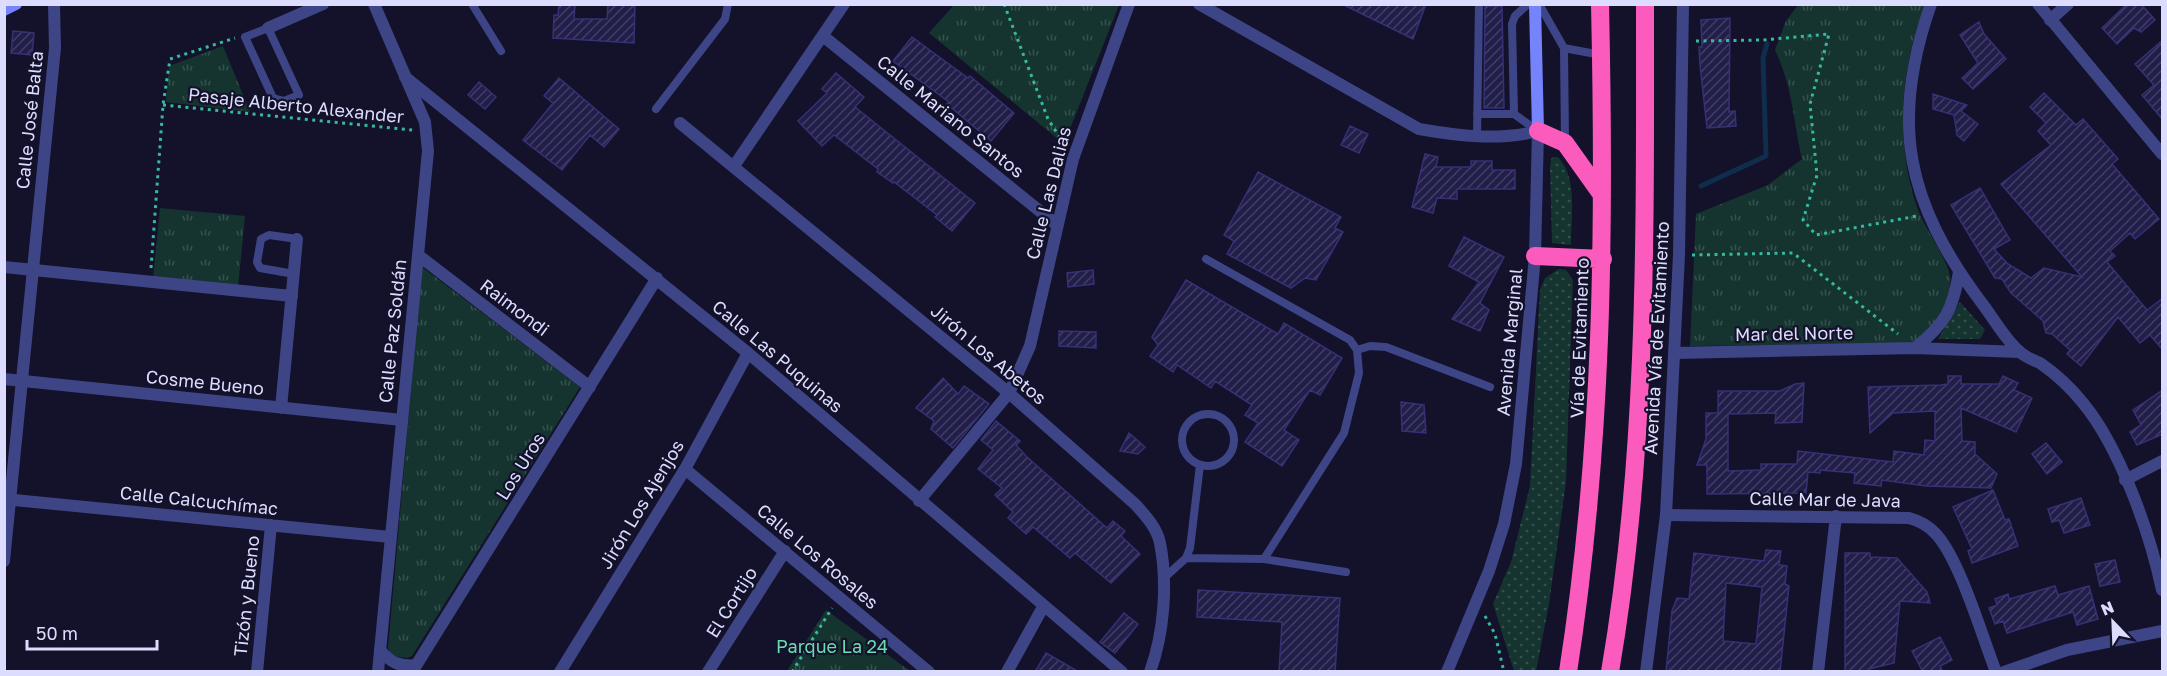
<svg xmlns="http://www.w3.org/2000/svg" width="2167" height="676" viewBox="0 0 2167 676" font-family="'Golos Text',sans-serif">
<defs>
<pattern id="grass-dots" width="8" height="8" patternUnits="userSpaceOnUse" patternTransform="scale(1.5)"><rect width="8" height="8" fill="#15342f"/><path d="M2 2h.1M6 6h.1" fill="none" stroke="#36514e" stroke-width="1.8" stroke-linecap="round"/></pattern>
<pattern id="park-tufts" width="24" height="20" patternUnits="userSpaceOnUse" patternTransform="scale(1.5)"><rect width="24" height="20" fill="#15342f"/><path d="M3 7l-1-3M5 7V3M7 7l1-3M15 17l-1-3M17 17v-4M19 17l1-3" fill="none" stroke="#36514e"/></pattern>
<pattern id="building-hatch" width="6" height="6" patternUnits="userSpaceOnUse" patternTransform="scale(1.5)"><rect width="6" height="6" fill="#211e4a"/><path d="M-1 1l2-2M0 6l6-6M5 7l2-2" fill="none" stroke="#413e65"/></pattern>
</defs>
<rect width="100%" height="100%" fill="#13122a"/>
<!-- grass -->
<path fill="url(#grass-dots)" d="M1552 157H1558C1578 178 1571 217 1571 245L1552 243 1550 165Z
M1559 269 1566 270 1573 280 1566 482 1549 604 1536 671H1514L1493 604 1511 562 1530 486 1540 290 1545 278Z
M1960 302 1985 330 1980 339H1938Z"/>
<!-- park -->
<path fill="url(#park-tufts)" d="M954 5H1119L1064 144 929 33Z
M1798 5H1926C1899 66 1895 147 1918 210 1926 231 1946 256 1950 276 1954 303 1933 326 1916 343L1690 346 1696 214 1768 185 1802 159C1793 119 1793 88 1775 50L1786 21Z
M223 46 250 112 166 102 169 66Z
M160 208 245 216 238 287 153 279Z
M422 267 580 387 412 656 407 658 392 656 388 648Z
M826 610 910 671H787Z"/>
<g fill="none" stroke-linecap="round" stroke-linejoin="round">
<!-- stream -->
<path stroke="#0f2d4c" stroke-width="5" d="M1701 186 1766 156 1763 58 1767 44"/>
</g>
<!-- building -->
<path fill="url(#building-hatch)" stroke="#363176" stroke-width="1.5" fill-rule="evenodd" d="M559 4H575L574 19H607L608 4H635L634 43 553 38 554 15H558Z
M1342 4H1426L1413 39Z
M2127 4H2141L2155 20 2141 32 2134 28 2117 44 2102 28Z
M1485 6H1502L1504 108H1484Z
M1730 18 1729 112 1735 111 1736 126 1707 128 1700 65 1699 47H1702L1701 20Z
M1979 22 1984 34 2006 59 1973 89 1962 78 1978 63 1960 35Z
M13 31 34 33 32 55 11 53Z
M912 37 968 78 970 76 1014 113 991 141 947 104 949 102 893 61Z
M2163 40V120L2142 95 2154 85 2135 64Z
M836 73 864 97 855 107 975 203 952 231 935 217 937 215 894 182 893 183 877 172 878 169 834 135 822 146 798 121 827 93 822 89Z
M559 78 619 129 604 147 590 135 562 170 523 140 553 103 544 96Z
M479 82 496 97 485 109 468 95Z
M2044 93 2076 125 2083 119 2118 159 2112 164 2159 219 2135 239 2130 233 2110 251 2115 256 2107 262 2147 310 2163 298V350L2150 335 2140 343 2118 317 2081 366 2067 354 2070 350 2052 334 2046 333 2043 321 2011 293 2002 279 1995 278 1951 205 1980 188 2010 240 1994 249 2008 264 2031 278 2044 268 2082 277 2001 184 2051 145 2038 131 2046 123 2030 107Z
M1933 94 1967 105 1961 111 1978 124 1964 141 1957 135 1954 115 1933 109Z
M1350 126 1368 134 1359 153 1341 145Z
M1425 154 1438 157 1436 167H1471V161H1492V170H1515V189H1457V199L1437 198 1433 213 1412 207Z
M1258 172 1341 217 1335 228 1343 232 1316 280 1305 278 1291 288 1227 254 1234 241 1224 235Z
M1464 237 1504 257 1480 303 1489 310 1480 331 1452 319 1479 282 1449 266Z
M1093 270 1094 284 1068 287 1067 273Z
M1186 280 1278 334 1284 323 1342 358 1320 395 1310 390 1284 430 1299 440 1282 466 1245 442 1258 423 1245 415 1252 405 1215 381 1211 388 1177 365 1173 372 1150 356 1158 345 1152 337Z
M1059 331 1096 332V348L1059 346Z
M1948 376H1961V384H1999L2003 376 2018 383 2014 390 2032 398 2016 432 1961 408 1962 441 1975 442V454L1997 474 1991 488 1926 486 1882 480 1881 486 1854 483 1855 473 1820 470V473L1808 472 1806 493 1707 494V465H1697L1706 439V413H1718V391H1780L1795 384 1804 383 1802 422 1775 423 1776 413 1728 414V471L1761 470V464H1797L1798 451 1893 462 1894 451 1924 455 1925 440 1935 441V411L1893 413 1870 433 1868 387 1941 385 1948 384Z
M943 378 958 394 964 386 989 404 953 448 931 429 934 421 916 408Z
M2163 390V434L2137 445 2130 432 2141 425 2133 410Z
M1401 402 1424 405 1426 433 1402 431Z
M996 421 1020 441 1016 445 1027 457 1107 528 1113 521 1125 531 1121 536 1140 554 1111 583 1075 553 1070 558 1033 527 1026 534 1008 518 1013 512 995 495 1002 488 978 469 993 450 981 440Z
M1129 433 1145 447 1138 454 1120 451Z
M2046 443 2062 462 2047 474 2032 454Z
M1993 490 2005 520 2009 519 2018 546 1972 563 1968 551 1972 549 1953 507Z
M2081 498 2090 525 2064 533 2059 520 2052 522 2048 509Z
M1766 550 1781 551 1779 565 1787 566 1785 584 1789 586 1780 672H1666L1672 611 1677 598 1689 599 1694 553 1764 561ZM1726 583 1762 587 1756 644 1723 641Z
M1845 553H1870V557L1897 558 1927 592 1930 603 1900 601 1894 663 1869 669 1868 672H1845Z
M2115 560 2120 582 2100 586 2095 564Z
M2055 586 2058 595 2089 586 2098 619 2077 625 2073 612 2007 633 2003 621 1995 624 1989 608 1997 605 1995 599 2008 594 2009 599Z
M1198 590 1340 598 1335 672H1279L1282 622 1197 617Z
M1124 613 1138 624 1115 653 1100 642Z
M1940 637 1952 660 1940 666 1943 672H1923L1912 651Z
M1046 653 1079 672H1035Z"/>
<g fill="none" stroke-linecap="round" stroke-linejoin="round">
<!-- path -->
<path stroke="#35b9a0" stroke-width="3" stroke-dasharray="3 4.5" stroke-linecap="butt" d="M1004 4 1048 119 1064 144
M1696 41 1763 40 1829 34 1810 104 1817 175 1803 220 1816 235 1917 216
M163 105 412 130
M1692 255 1793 253 1898 334
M151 268 163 105 170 59 235 38
M1485 616 1495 634 1504 672
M792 672 832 608"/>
<!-- service -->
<path stroke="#3e4587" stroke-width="8" d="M472 4 501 51
M1528 4 1515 16 1512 24 1514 114 1538 131
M1539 4 1564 48 1565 143
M268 28 299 95 284 101 273 98 245 37Z
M1564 48 1601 55
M656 109 725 19 728 4
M1477 114H1514
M1477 136 1479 4
M294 274 260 268 257 262 261 239 269 235 297 239
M1357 350 1370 346 1386 347 1490 387
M1182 440a26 26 0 1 1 52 0a26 26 0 1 1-52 0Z
M1186 558 1264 559 1344 433 1359 373 1357 350 1350 340 1206 259
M1264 559 1346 572
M1163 579 1186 558 1190 548 1200 465"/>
<!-- pedestrian -->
<path stroke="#3e4587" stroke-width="12" d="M4 267 292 296
M919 501 1009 393"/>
<!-- minor -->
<path stroke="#3e4587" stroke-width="12" d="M1199 4 1419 129C1459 136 1498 141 1538 131L1535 256 1516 464 1504 524 1489 571 1447 672
M1931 4C1889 123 1907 203 1981 302 1993 317 2005 340 2020 352 2025 357 2033 360 2040 363 2056 374 2071 388 2083 403 2120 448 2150 533 2162 590
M2050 20 2068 4
M268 28 323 4
M823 36 1057 225
M405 77 748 353 1122 672
M680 123 1009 393
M734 166 844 4
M418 255 590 387
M1915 348C1945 324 1953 310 1959 272
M1674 353 1915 348 2019 352
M4 379 402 420
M281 408 297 239
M685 469 929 672
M2125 480 2162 461
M4 499 390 537
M1666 515 1909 518C1920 521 1929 526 1936 534 1960 560 1982 636 1996 672
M4 561 55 48 54 4
M380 650C390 662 399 667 416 665
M257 672 271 525
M412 672 657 278
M560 672 685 469 748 353
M708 672 785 551
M1007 672 1043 607
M1818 672 1836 516
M2004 672 2067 650 2162 631"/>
<!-- tertiary -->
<path stroke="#3e4587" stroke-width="12" d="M374 4 425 122 428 151 378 672
M1129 4 1073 159 1030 346 1009 393 1135 504C1145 515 1157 528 1160 543 1168 584 1164 633 1150 672
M2038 4 2162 154
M1646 672 1666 515 1679 255 1683 4"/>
<!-- secondary -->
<path stroke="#7684fb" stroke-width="12" d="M1535 4 1538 131
M4 10 16 4"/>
<!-- motorway -->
<path stroke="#fa5bbc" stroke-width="18" d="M1538 131 1565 143 1602 195
M1535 256 1603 259
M1568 672C1603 446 1605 232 1600 4
M1610 672C1648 451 1645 227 1645 4"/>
</g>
<g text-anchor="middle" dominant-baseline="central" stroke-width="4.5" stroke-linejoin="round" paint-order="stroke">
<!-- street labels -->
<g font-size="18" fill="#dcdcfe" stroke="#13122a">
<text transform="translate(296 105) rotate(6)">Pasaje Alberto Alexander</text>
<text transform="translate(951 116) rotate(39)">Calle Mariano Santos</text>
<text transform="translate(29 120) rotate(-84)">Calle José Balta</text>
<text transform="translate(1048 193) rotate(-76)">Calle Las Dalias</text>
<text transform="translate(515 307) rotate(37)">Raimondi</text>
<text transform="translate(392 331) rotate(-84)">Calle Paz Soldán</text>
<text transform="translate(1794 333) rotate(-1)">Mar del Norte</text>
<text transform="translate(1579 338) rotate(-88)">Vía de Evitamiento</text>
<text transform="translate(1656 338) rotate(-87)">Avenida Vía de Evitamiento</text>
<text transform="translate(1509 342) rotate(-85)">Avenida Marginal</text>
<text transform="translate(989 354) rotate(40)">Jirón Los Abetos</text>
<text transform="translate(778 356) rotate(40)">Calle Las Puquinas</text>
<text transform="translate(205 382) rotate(6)">Cosme Bueno</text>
<text transform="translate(520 466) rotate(-58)">Los Uros</text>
<text transform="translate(1825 499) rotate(1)">Calle Mar de Java</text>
<text transform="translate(199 500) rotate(6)">Calle Calcuchímac</text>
<text transform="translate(641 504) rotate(-59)">Jirón Los Ajenjos</text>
<text transform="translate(818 556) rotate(40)">Calle Los Rosales</text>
<text transform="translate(246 596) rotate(-84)">Tizón y Bueno</text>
<text transform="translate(731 602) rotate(-58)">El Cortijo</text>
</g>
<!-- park labels -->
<g font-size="18" fill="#68ddb1" stroke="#13122a">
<text x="832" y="646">Parque La 24</text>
</g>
</g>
<!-- border -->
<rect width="2167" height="676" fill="none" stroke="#dcdcfe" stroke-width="12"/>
<!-- north arrow -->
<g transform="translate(2113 622) rotate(337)" stroke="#13122a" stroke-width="4.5" paint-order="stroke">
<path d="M0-4.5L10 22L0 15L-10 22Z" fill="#dcdcfe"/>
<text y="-9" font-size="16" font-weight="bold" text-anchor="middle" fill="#dcdcfe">N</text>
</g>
<!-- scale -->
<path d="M27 640v9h130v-9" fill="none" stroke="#dcdcfe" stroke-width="3"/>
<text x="36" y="640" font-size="18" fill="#dcdcfe" stroke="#13122a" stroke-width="4.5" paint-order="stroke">50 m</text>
</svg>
